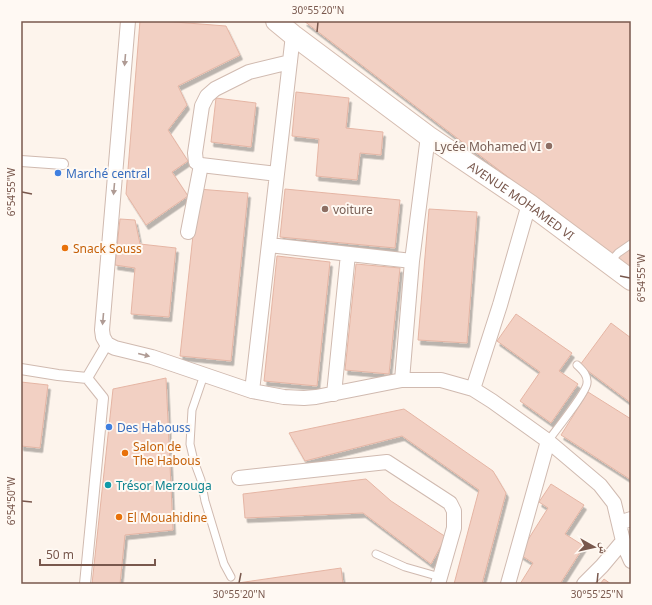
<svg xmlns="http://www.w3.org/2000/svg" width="652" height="605" viewBox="0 0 652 605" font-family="'Noto Sans','Noto Naskh Arabic',sans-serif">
<defs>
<filter id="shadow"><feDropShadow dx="2.5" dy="4.5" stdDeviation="0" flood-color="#0004"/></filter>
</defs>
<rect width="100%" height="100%" fill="#fdf4ec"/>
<!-- building -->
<path fill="#f2d0c3" stroke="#e5b5a4" filter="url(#shadow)" d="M140 21H162L226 26 240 55 178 86 187 105 168 130 188 161 172 172 188 196 146 225 126 194Z
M304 21H631V271Z
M296 92 349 98 346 128 383 132 381 155 360 153 357 180 316 176 319 139 292 136Z
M216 98 256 103 251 147 211 142Z
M198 189 248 193 231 361 180 356Z
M285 189 400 200 395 248 280 237Z
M429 209 477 212 467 343 418 340Z
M120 219 135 220 140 244 176 248 169 317 131 314 135 268 115 265Z
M277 256 330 262 317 386 264 381Z
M356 264 400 268 389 374 345 370Z
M516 314 572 353 559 371 578 384 551 423 520 401 540 372 497 341Z
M611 323 631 338V403L580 365Z
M166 378 173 530 125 535 120 584H122H92L113 389Z
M21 382 48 385 40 448 21 446Z
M588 392 631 419V480L561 435Z
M404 409 493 471 506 493 482 584H454L479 490 402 436 305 461 289 433Z
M366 479 391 501 446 537 431 564 363 513 245 518 243 494Z
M551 484 584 505 565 534 584 546 560 584H520L533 563 519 554 548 508 539 502Z
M341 568 343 584H231Z
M604 579 611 584H600Z"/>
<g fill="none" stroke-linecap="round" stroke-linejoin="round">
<!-- service casing -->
<g stroke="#d0bab0" stroke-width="9">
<path id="service" d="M610 262 618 253 631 244
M204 375 192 410 190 444 194 461 201 480 205 501 224 564 231 577
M548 441C555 431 587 392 587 383 588 375 582 370 577 365
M376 554 405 567 440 577"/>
</g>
<!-- pedestrian casing -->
<g stroke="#d0bab0" stroke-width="12">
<path id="pedestrian" d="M21 161 63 164
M21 369 58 375 87 378 103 398 85 584
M87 378 107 344"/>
</g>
<!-- minor casing -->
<g stroke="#d0bab0" stroke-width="16">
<path id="minor" d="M128 21 102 330 103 337 107 344 115 348 152 357 252 391 284 397 304 398 316 397 402 380H441L473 389 492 401 548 441 508 584
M277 174 201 165 196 162 195 153 202 106 207 96 215 89 249 72 290 62
M188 232 201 165
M269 245 412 261
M402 380 412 261 428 136
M473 389 500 305 529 204
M252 391 293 35
M334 394 348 254
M548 441 600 485 614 503 623 541 627 552 631 561
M239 478 387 462 450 503 454 511V528L438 584
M619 523 631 519
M584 584 602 566 623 541"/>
</g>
<!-- secondary casing -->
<g stroke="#d5bcb0" stroke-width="22">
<g id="secondary">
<path id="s1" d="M276 21 293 35 428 136 529 204 631 280"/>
</g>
</g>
<!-- service -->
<use href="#service" stroke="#fff" stroke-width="7"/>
<!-- pedestrian -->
<use href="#pedestrian" stroke="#fff" stroke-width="10"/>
<!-- minor -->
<use href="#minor" stroke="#fff" stroke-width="14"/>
<!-- secondary -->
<use href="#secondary" stroke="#fff" stroke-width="20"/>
</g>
<!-- one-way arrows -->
<defs><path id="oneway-solid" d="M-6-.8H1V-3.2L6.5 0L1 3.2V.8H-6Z"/></defs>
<g fill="#af9b94">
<use href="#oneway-solid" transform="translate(125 60) rotate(95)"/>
<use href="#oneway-solid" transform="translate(114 189) rotate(95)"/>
<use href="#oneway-solid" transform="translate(103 319) rotate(95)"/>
<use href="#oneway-solid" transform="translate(144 355) rotate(14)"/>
</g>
<!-- ticks -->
<path fill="none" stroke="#79584d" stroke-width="1.5" d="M317 32 318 22M22 192 32 194M620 276 630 278M22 501 32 502M239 583 241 573M597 583 598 573"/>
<!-- markers -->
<g fill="#8d6e63" stroke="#fff9f3" stroke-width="1.5">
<circle cx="549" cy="146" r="4"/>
<circle cx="325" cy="209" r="4"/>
</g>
<g fill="#3f7fe0" stroke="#fff9f3" stroke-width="1.5">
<circle cx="58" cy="173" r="4"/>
<circle cx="109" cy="427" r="4"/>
</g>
<g fill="#e8710a" stroke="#fff9f3" stroke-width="1.5">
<circle cx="65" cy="248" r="4"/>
<circle cx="125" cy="453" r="4"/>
<circle cx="119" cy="517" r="4"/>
</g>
<circle fill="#0f9aa8" stroke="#fff9f3" stroke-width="1.5" cx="108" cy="485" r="4"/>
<g text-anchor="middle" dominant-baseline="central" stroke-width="4" stroke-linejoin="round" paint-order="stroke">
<!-- education labels -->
<g font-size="12" fill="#785e54" stroke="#fff9f3" text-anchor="end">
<text x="541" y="146">Lycée Mohamed VI</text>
<text x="333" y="209" text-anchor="start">voiture</text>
</g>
<!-- shop labels -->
<g font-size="12" fill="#366cbe" stroke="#fff9f3" text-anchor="start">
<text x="66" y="173">Marché central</text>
<text x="117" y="427">Des Habouss</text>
</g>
<!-- street labels -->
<g font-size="12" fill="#79584d" stroke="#fff9f3">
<text stroke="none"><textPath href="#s1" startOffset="304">AVENUE MOHAMED VI</textPath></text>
</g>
<!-- food labels -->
<g font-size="12" fill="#c56008" stroke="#fff9f3" text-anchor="start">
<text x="73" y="248">Snack Souss</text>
<text x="133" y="446">Salon de<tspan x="133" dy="14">The Habous</tspan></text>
<text x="127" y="517">El Mouahidine</text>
</g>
<!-- culture labels -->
<g font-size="12" fill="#0d838f" stroke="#fff9f3" text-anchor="start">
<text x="116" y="485">Trésor Merzouga</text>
</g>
</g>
<!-- border -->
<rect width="652" height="605" fill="none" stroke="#fff9f3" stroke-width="44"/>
<!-- north arrow -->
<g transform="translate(594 547) rotate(98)" stroke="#fff9f3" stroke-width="3" paint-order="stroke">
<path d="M0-3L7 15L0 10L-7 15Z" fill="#79584d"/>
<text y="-6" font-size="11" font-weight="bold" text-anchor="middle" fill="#79584d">ش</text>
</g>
<!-- scale -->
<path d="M40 559v6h115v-6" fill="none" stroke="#79584d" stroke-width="2"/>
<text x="46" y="559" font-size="12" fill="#79584d" stroke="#fff9f3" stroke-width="3" paint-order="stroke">50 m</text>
<rect x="22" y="22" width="608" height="561" fill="none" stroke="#79584d" stroke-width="1.5"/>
<g font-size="10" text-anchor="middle" fill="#79584d">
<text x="318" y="14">30°55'20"N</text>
<text transform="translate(11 192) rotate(-90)" y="4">6°54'55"W</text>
<text transform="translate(641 278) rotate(-90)" y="4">6°54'55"W</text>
<text transform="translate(11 501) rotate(-90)" y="4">6°54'50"W</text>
<text x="239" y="598">30°55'20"N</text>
<text x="597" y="598">30°55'25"N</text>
</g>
</svg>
